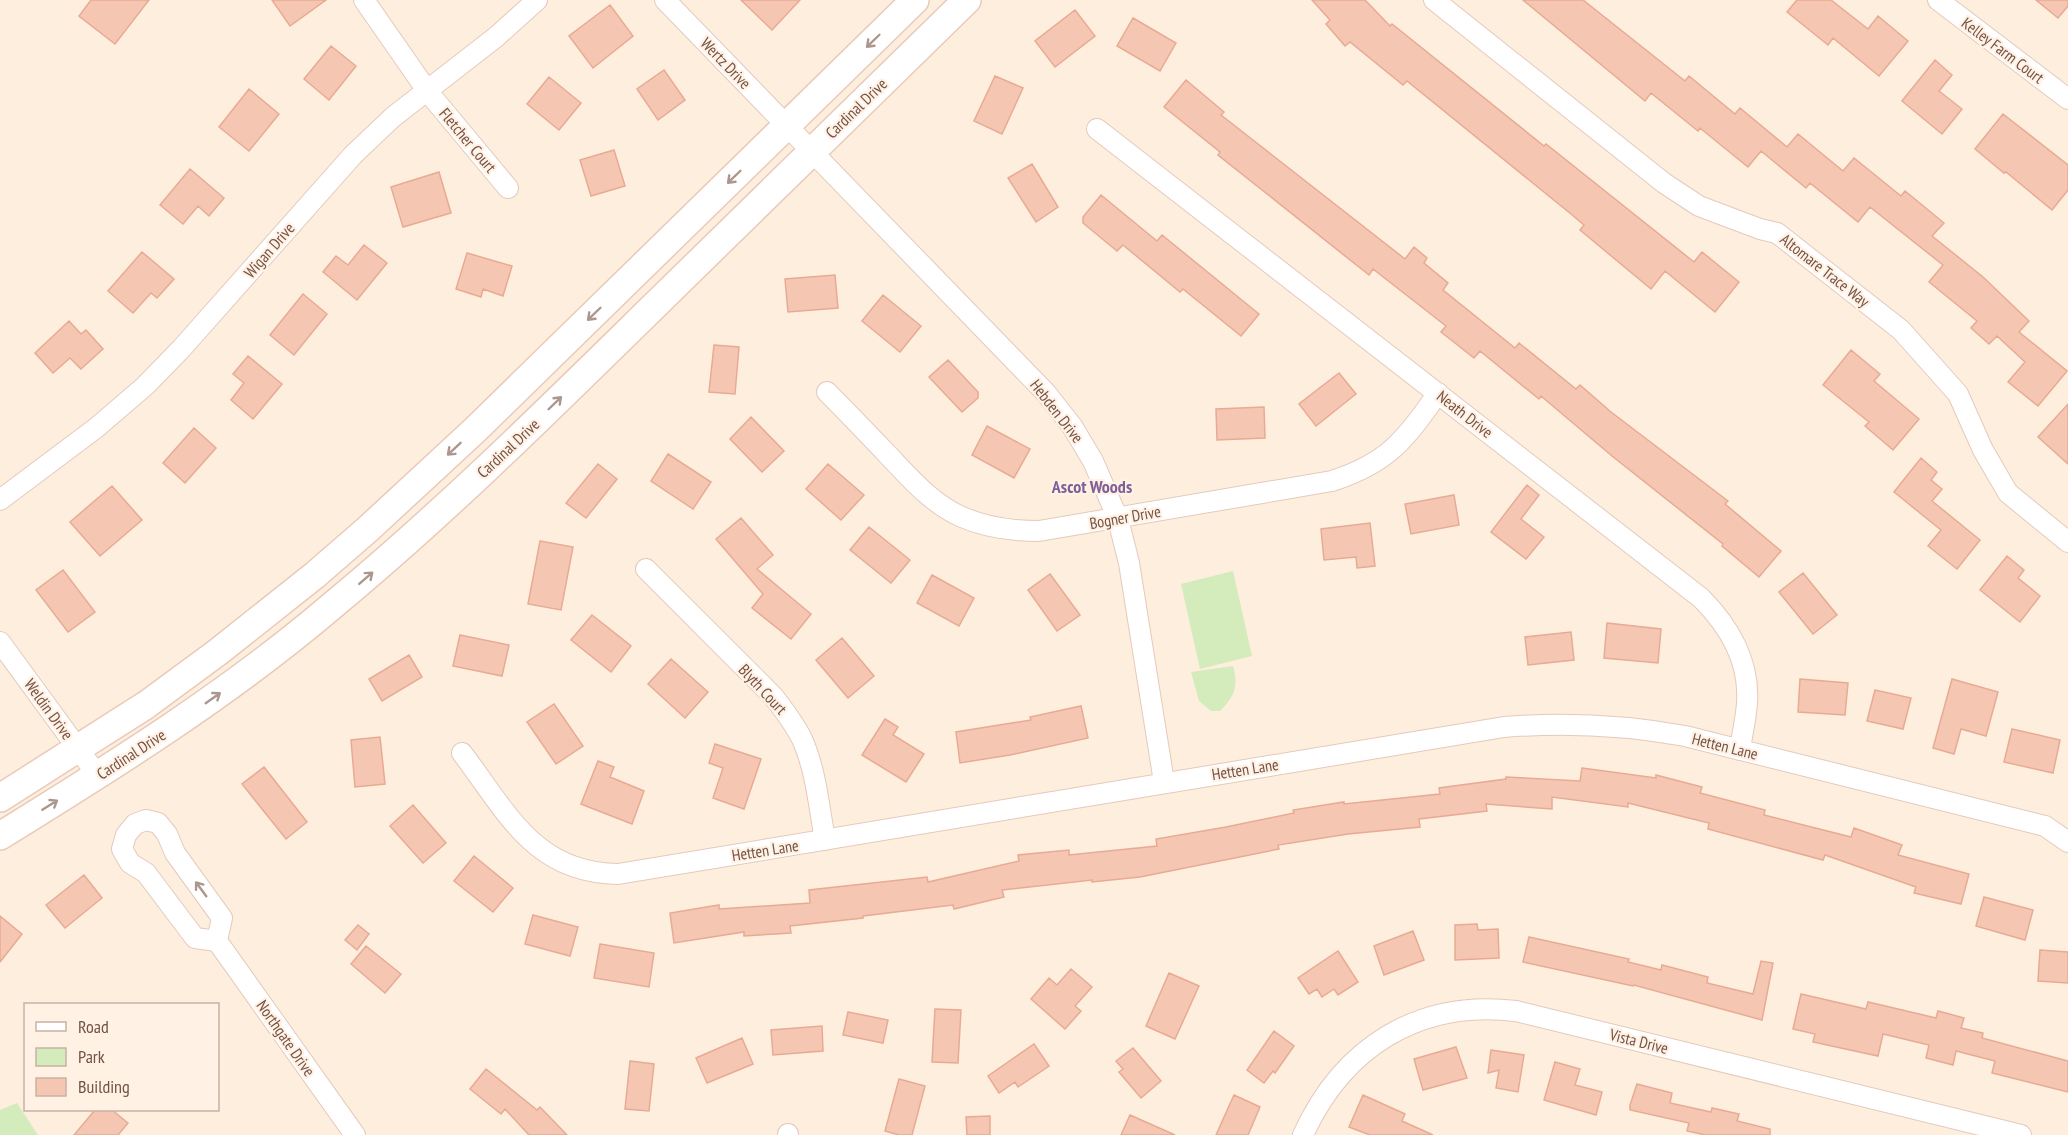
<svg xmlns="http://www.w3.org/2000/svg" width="2068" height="1135" viewBox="0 0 2068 1135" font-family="'PT Sans Narrow',sans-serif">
<rect width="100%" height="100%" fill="#feeedd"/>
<!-- green -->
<path fill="#d4ebbc" d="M1233 571 1252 656 1200 669 1181 584Z
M1233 666C1239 686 1234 697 1220 711H1211L1199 701 1191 672Z
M17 1103 38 1135H0V1110Z"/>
<!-- building -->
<path fill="#f5c7b3" stroke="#e8aa93" stroke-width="1.5" d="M91 0H149L115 44 79 16Z
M272 0H326L290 26Z
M741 0H800L772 30Z
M1312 0H1365L1390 26 1392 24 1544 146 1546 144 1694 262 1702 252 1739 282 1715 312 1665 271 1651 289 1580 230 1584 225 1571 214 1407 81 1403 85 1350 42 1345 46 1326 24 1330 20Z
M1523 0H1583L1685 81 1689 76 1735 114 1740 108 1787 147 1798 134 1843 171 1854 158 1901 196 1905 191 1944 223 1932 236 1983 277 2029 321 2019 332 2067 371 2038 406 2008 382 2025 362 1997 336 1989 344 1971 328 1977 321 1929 282 1943 265 1870 207 1858 222 1810 183 1806 188 1761 151 1748 167 1700 128 1698 131 1651 93 1645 101Z
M1797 0H1831L1868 29 1878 16 1908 41 1879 76 1833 38 1828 45 1787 12Z
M2036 0H2068V6L2058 18Z
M610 5 633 36 593 68 569 36Z
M1075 10 1095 36 1055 67 1035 41Z
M1133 18 1176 43 1160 71 1117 46Z
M331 46 356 66 329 100 304 79Z
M1935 60 1952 75 1939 91 1962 109 1942 134 1902 101Z
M664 70 685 100 658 120 637 89Z
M995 76 1023 88 1002 134 974 121Z
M549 77 581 103 559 130 527 104Z
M1186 80 1224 112 1221 115 1405 259 1414 247 1427 258 1424 263 1448 283 1443 290 1515 348 1519 343 1576 389 1580 385 1611 412 1728 501 1725 504 1781 551 1759 577 1722 546 1723 544 1612 456 1541 396 1539 399 1480 351 1474 358 1441 332 1446 326 1373 269 1369 275 1218 155 1220 152 1164 107Z
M249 89 279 114 249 151 219 127Z
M2003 114 2068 165V190L2052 210 2006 172 2004 173 1975 149Z
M614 150 625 186 591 196 580 160Z
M1032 164 1058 207 1036 222 1008 178Z
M190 169 224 198 209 216 198 206 183 224 160 205Z
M439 172 451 213 403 227 391 187Z
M1101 195 1157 241 1162 235 1259 314 1241 336 1183 289 1180 292 1123 245 1117 251 1083 223V217Z
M364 245 387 263 357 300 323 272 336 256 348 265Z
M142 252 174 279 157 298 151 293 133 313 108 291Z
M467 253 512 266 503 296 483 289 481 297 456 289Z
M835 275 838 308 788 312 785 279Z
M303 294 327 314 294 355 270 335Z
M883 295 921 326 900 352 862 321Z
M69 321 81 334 86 330 103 349 81 369 70 358 53 373 35 353Z
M714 345 739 347 735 394 709 392Z
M1851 350 1880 374 1874 381 1919 419 1893 450 1865 426 1869 422 1823 385Z
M248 356 282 384 253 419 231 400 244 383 233 374Z
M948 360 978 392V398L962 412 929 377Z
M1339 373 1356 394 1316 426 1299 404Z
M2068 404V464L2038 437Z
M1264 407 1265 438 1217 440 1216 409Z
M751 417 784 451 762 472 730 439Z
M987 426 1030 449 1014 478 972 455Z
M194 428 216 448 185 483 163 463Z
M668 454 711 482 693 509 651 481Z
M1921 458 1937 472 1931 480 1942 489 1932 501 1980 540 1957 569 1928 546 1941 530 1894 492Z
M598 464 617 479 586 518 566 503Z
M828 464 864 495 841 520 806 489Z
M1527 485 1539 495 1521 519 1544 537 1526 559 1491 532Z
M112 486 142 520 100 556 70 522Z
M1454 495 1459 525 1411 534 1405 504Z
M741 518 773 555 757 569 811 614 791 639 752 608 763 594 716 539Z
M1370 523 1375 566 1357 568 1356 557 1324 560 1321 529Z
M869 527 910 560 891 583 850 550Z
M540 541 573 547 561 610 528 604Z
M2007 556 2024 570 2018 578 2040 596 2020 622 1980 590Z
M63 570 95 612 68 632 36 590Z
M1803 573 1837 615 1813 634 1779 592Z
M1050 574 1080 615 1057 631 1028 590Z
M932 575 974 598 959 626 917 603Z
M592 615 631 646 611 672 571 640Z
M1607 623 1661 629 1658 663 1604 658Z
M1571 632 1574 660 1528 665 1525 637Z
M460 635 509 645 502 676 453 666Z
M842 638 874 676 848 698 816 660Z
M409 655 422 677 382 701 369 679Z
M671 659 708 692 685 718 648 684Z
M1800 679 1848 683 1845 715 1798 712Z
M1952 679 1998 692 1986 736 1961 729 1954 754 1933 748Z
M1875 690 1911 698 1903 729 1867 721Z
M554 704 583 746 556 764 527 722Z
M1081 706 1088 738 1010 755 960 763 956 732 1031 720 1030 717Z
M885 719 898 727 893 735 924 754 906 782 862 755Z
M2012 729 2060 740 2053 773 2004 762Z
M380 737 385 784 355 787 351 740Z
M715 744 761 759 744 809 713 798 723 768 709 763Z
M598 761 614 767 610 777 644 791 632 824 581 804Z
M264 767 307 822 286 839 242 784Z
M1582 768 1656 778V775L1702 787 1700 793 1765 810 1764 815 1851 837 1854 828 1902 845 1898 855 1969 874 1961 904 1914 893 1916 887 1825 855 1823 860 1708 829 1709 823 1628 803V807L1552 797V809L1486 804 1487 811 1419 819 1420 827 1348 834 1278 845 1279 849 1140 877 1092 882V880L1002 890 1004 897 954 909 953 905 863 916V918L790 926 791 933 744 936V932L674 943 670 913 719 905V909L810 903 809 890 927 877 928 882 1019 861 1018 855 1069 850V855L1157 846 1156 839 1226 827 1294 813 1293 810 1344 802V804L1440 794 1439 788 1506 779V777L1580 781Z
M413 805 446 843 423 863 390 826Z
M474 856 513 888 493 912 454 881Z
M84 875 102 898 65 928 46 905Z
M1984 897 2033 910 2025 940 1976 926Z
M533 915 578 927 570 956 525 944Z
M0 916 22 934 0 962Z
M1477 924 1478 930 1498 929 1499 958 1455 960V925Z
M358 925 369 934 357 950 345 940Z
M1413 931 1424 960 1384 975 1374 946Z
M1529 937 1629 959 1628 962 1661 970 1662 965 1708 977 1707 983 1753 994 1761 961 1773 963 1762 1020 1634 985 1633 986 1523 962Z
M600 944 654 953 649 987 594 978Z
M366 946 401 974 385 993 351 964Z
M2040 950 2068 952V983L2038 981Z
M1338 951 1358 982 1338 995 1334 989 1322 997 1317 989 1309 994 1298 978Z
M1071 969 1092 987 1075 1006 1081 1011 1065 1029 1031 999 1049 978 1057 985Z
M1169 973 1199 986 1175 1039 1146 1026Z
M1801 994 1866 1009 1868 1002 1936 1018 1938 1011 1964 1018 1961 1028 1983 1033 1982 1038 2068 1061V1092L1992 1073 1995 1061 1956 1051 1953 1065 1926 1058 1929 1045 1883 1034 1878 1056 1813 1042 1815 1034 1793 1029Z
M935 1009 961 1010 958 1063 932 1062Z
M848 1012 888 1020 883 1043 843 1035Z
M822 1026 823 1051 773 1055 771 1030Z
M1274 1031 1294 1046 1275 1073 1273 1071 1264 1083 1247 1070Z
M742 1038 753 1064 707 1083 696 1058Z
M1034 1044 1049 1066 1018 1087 1015 1082 999 1093 988 1076Z
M1456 1047 1467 1078 1423 1090 1414 1059Z
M1133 1048 1161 1081 1141 1098 1119 1072 1123 1069 1116 1061Z
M1491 1050 1524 1055 1518 1092 1496 1088 1499 1070 1488 1073Z
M630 1061 654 1064 649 1111 625 1109Z
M1555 1062 1580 1069 1575 1085 1602 1092 1596 1115 1544 1100Z
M486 1069 537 1110 540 1107 567 1135H529L505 1109 501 1114 470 1089Z
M899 1079 925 1086 912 1135H899L885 1131Z
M1637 1084 1672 1093 1670 1103 1711 1112 1712 1108 1739 1114 1737 1121 1770 1129V1135H1706L1687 1131 1689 1123 1630 1110V1105Z
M1234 1095 1260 1107 1248 1135H1216Z
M1363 1095 1405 1114 1402 1121 1433 1135H1370L1349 1127Z
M95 1110H112L128 1123 118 1135H74Z
M1130 1115 1175 1135H1121Z
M990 1116V1135H967L966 1117Z"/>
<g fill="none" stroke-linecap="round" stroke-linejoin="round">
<!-- minor casing -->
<g stroke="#e4cabc" stroke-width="22">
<path id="minor" d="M364 0 428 92 508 188
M665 0 1046 393 1072 426 1093 461 1118 519 1129 563 1164 782
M1434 0 1664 183 1699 206 1760 229 1777 233 1901 330 1958 394 1983 450 2008 493 2068 542
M1938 0 2068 99
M1097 129 1701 598C1729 626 1750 662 1747 703 1746 719 1742 734 1740 750
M827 392C848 413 868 434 888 455 910 478 932 504 962 517 987 528 1012 531 1039 531L1332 481C1388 463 1405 440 1438 393
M0 500 96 428 145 386 181 349 353 155 393 117 496 37 537 0
M646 569 773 696C784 710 794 723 802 739 816 770 819 807 825 840
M0 642 98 776
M462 753C507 812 534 873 618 874 914 826 1208 775 1504 727 1566 722 1624 725 1685 736L2045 826 2068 842
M217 941 195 938 146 873 130 863 122 849 126 835 135 824 146 820 158 823 167 834 175 853 222 918 217 941 355 1135
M788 1135V1134
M1303 1135C1343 1047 1419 999 1516 1011L2021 1135"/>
</g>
<!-- secondary casing -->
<g stroke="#e9cab9" stroke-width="30">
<path id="secondary" d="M0 798 146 705 218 652 315 575 368 529 475 430 915 0
M0 836C115 765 230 693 333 605 444 513 546 412 649 311 755 207 861 104 967 0"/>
</g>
<!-- minor -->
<use href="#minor" stroke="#fff" stroke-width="20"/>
<!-- secondary -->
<use href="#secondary" stroke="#fff" stroke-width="27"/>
</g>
<!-- one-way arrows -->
<defs><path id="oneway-shaft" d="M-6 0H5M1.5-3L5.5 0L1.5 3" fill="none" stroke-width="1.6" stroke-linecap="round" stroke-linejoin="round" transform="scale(1.5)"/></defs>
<g stroke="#ac978f">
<use href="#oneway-shaft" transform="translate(873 41) rotate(136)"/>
<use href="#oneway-shaft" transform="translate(734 177) rotate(136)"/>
<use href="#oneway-shaft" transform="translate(594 314) rotate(136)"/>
<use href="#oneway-shaft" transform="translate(555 403) rotate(-44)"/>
<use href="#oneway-shaft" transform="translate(454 449) rotate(137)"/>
<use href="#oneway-shaft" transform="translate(366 578) rotate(-41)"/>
<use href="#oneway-shaft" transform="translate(213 698) rotate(-35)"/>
<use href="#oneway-shaft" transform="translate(50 805) rotate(-32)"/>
<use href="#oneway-shaft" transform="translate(201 889) rotate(-126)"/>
</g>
<g text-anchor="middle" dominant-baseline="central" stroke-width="4.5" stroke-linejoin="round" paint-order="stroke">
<!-- street labels -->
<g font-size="16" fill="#745145" stroke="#fff2e5">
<text transform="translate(2003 50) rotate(37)">Kelley Farm Court</text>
<text transform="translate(726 63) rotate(46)">Wertz Drive</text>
<text transform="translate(856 108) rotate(-44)">Cardinal Drive</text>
<text transform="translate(468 140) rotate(50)">Fletcher Court</text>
<text transform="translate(269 250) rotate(-49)">Wigan Drive</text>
<text transform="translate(1825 270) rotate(38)">Altomare Trace Way</text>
<text transform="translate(1057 411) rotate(52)">Hebden Drive</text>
<text transform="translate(1465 414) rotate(38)">Neath Drive</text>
<text transform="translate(508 448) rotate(-43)">Cardinal Drive</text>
<text transform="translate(1125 517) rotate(-10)">Bogner Drive</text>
<text transform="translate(763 689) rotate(47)">Blyth Court</text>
<text transform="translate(49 709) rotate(54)">Weldin Drive</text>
<text transform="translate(1725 746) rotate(14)">Hetten Lane</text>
<text transform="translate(131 754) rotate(-33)">Cardinal Drive</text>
<text transform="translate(1245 769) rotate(-9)">Hetten Lane</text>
<text transform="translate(765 850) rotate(-9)">Hetten Lane</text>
<text transform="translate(286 1038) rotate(55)">Northgate Drive</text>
<text transform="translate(1639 1041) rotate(14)">Vista Drive</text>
</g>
<!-- neighbourhood labels -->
<g font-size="18" font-weight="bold" fill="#7f5f98" stroke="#fff2e5">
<text x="1092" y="486">Ascot Woods</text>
</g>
</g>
<!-- legend -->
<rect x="24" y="1003" width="195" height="108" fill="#fff2e5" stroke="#c7b2a5" stroke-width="1.5"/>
<rect x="36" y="1022" width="30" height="9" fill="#ffffff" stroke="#c7b2a5" stroke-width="1.5"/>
<text x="78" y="1033" font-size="18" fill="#745145">Road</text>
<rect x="36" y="1048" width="30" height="18" fill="#d4ebbc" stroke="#c7b2a5" stroke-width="1.5"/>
<text x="78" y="1063" font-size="18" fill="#745145">Park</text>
<rect x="36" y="1078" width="30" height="18" fill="#f5c7b3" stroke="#c7b2a5" stroke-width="1.5"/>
<text x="78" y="1093" font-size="18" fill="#745145">Building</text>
</svg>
